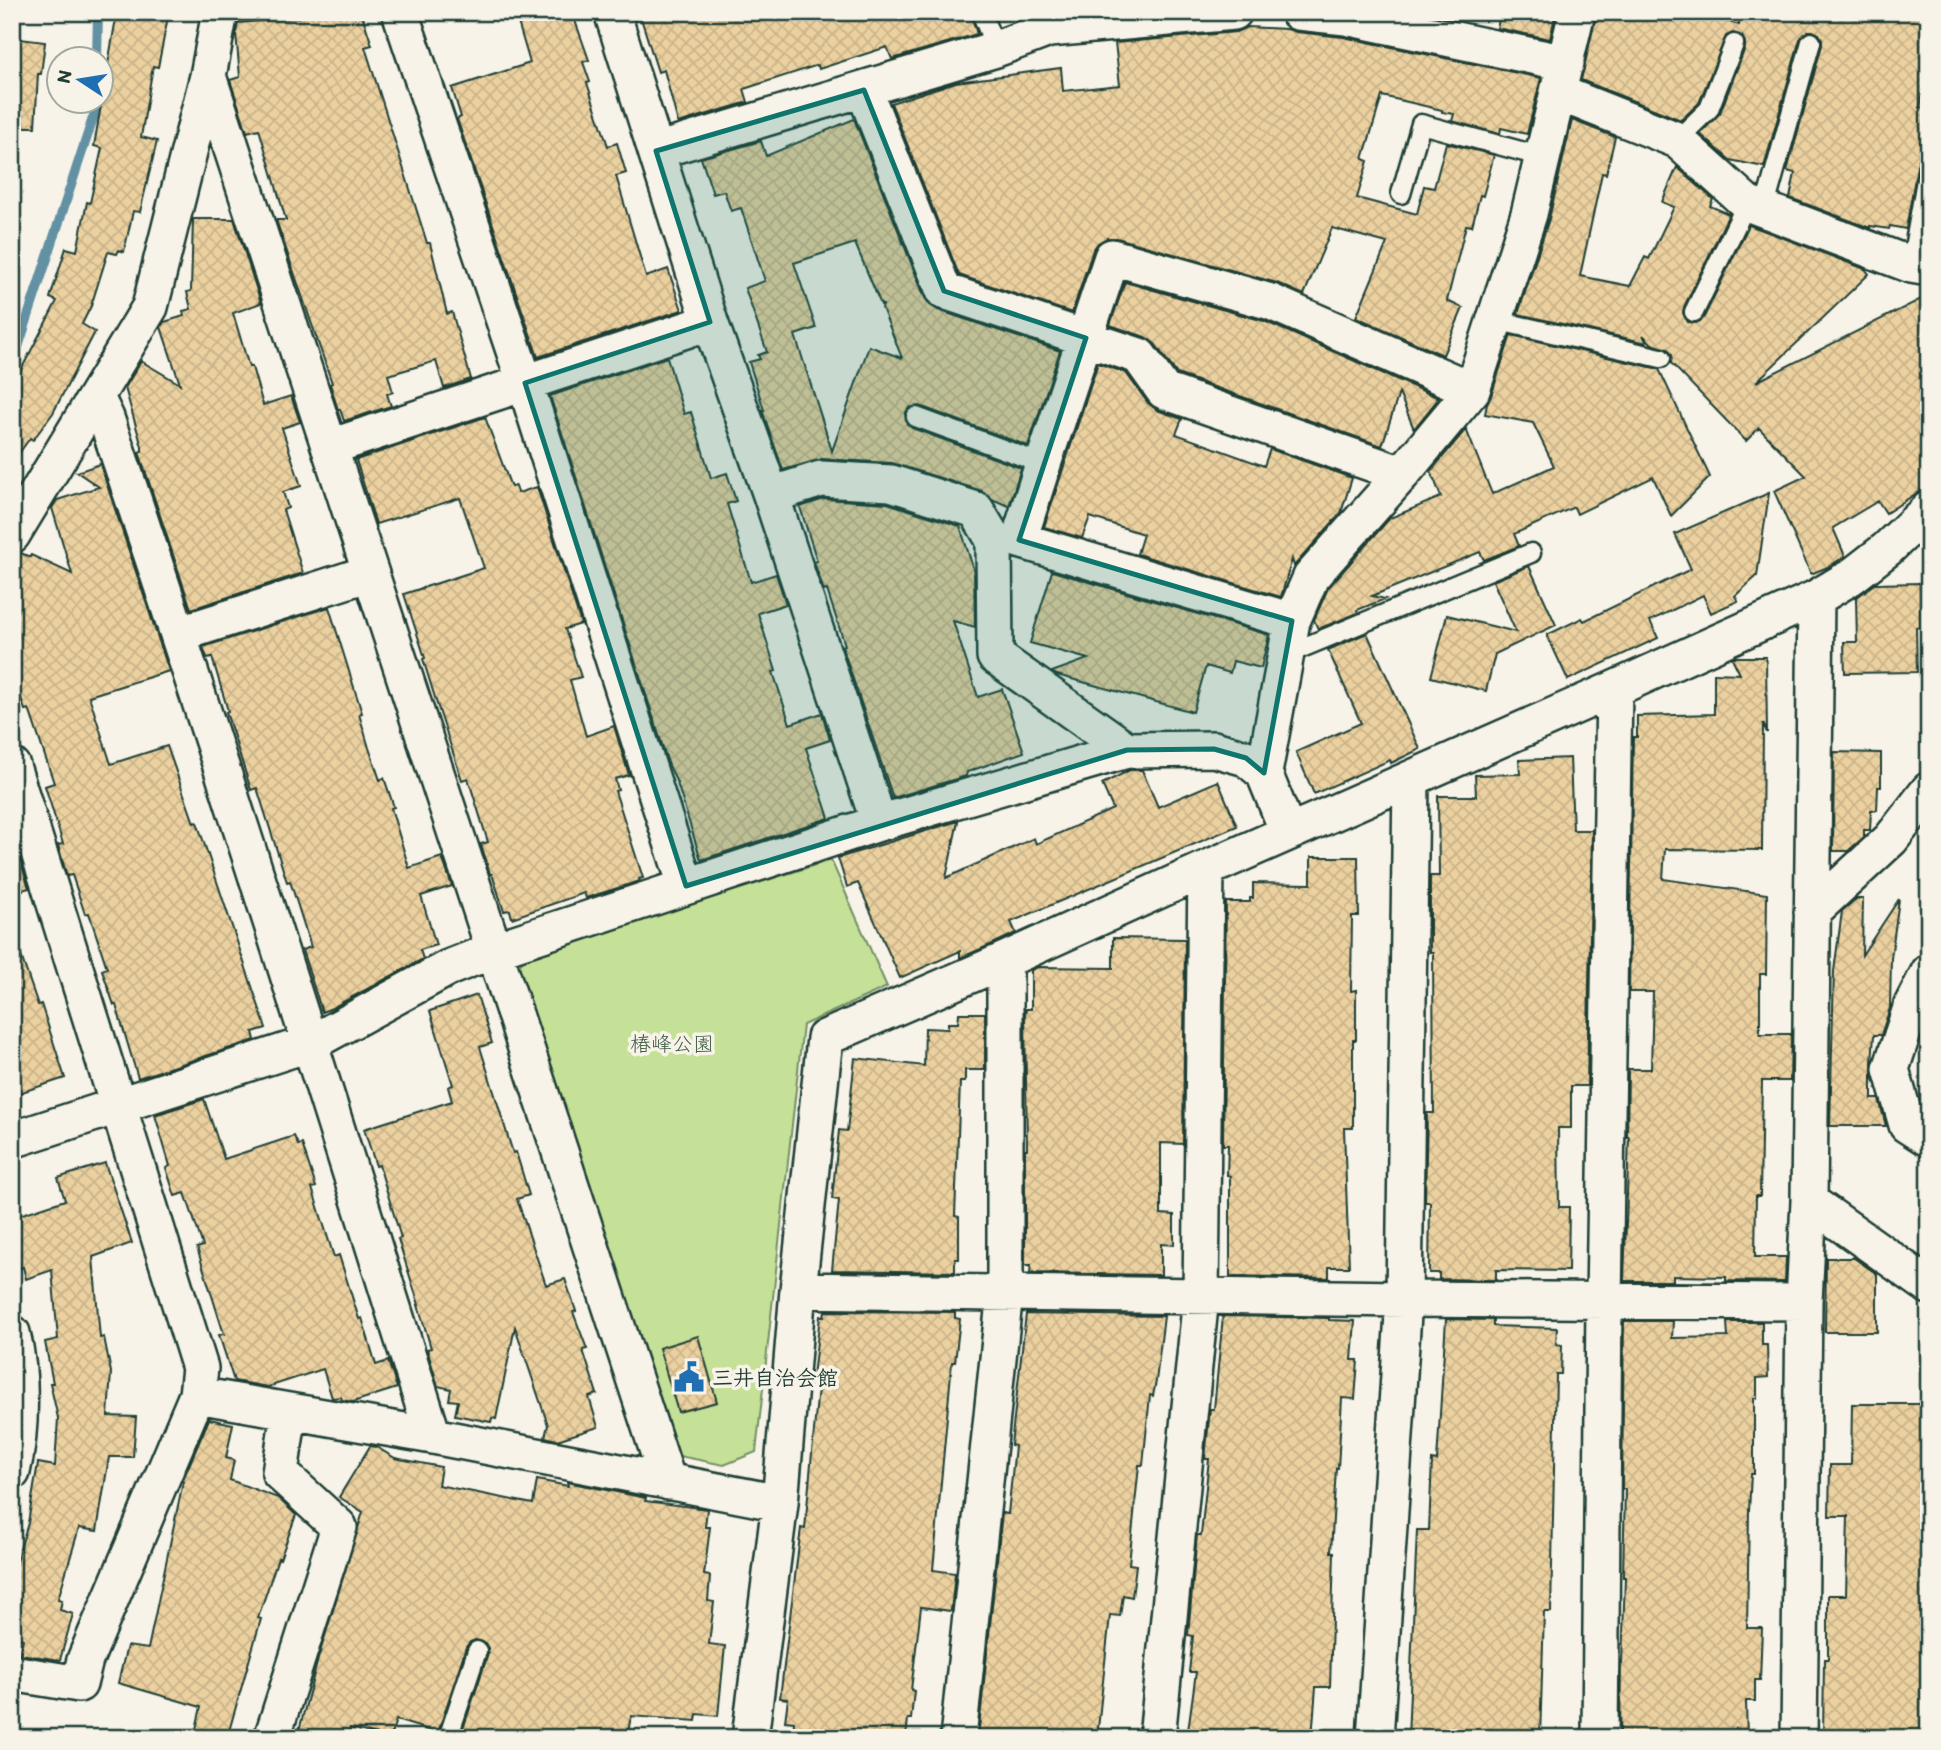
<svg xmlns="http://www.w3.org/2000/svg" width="1941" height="1750" viewBox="0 0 1941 1750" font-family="Itim,'Klee One',sans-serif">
<defs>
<pattern id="building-cross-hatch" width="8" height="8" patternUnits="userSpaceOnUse" patternTransform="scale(1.75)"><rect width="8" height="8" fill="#ecd1a0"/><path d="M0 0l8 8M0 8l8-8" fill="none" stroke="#cab48a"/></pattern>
</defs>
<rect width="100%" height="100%" fill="#f7f3e8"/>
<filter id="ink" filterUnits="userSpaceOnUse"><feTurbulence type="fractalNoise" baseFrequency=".0143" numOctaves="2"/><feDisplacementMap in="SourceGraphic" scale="14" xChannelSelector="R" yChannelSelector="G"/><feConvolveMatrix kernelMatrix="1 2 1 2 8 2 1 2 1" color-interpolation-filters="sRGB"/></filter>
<g filter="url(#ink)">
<!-- green -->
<path fill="#c5e198" stroke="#728f66" stroke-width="2" d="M831 860 887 987 803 1025 756 1452 724 1465 674 1455 516 973 524 957Z"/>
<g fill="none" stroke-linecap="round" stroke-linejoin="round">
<!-- stream -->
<path stroke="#6291a4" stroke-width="10" d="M97 60 98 12
M12 355 18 347 95 112 96 102"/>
</g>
<!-- building -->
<path fill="url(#building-cross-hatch)" stroke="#1f3d34" stroke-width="2" fill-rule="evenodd" d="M117 12H169L158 67 153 66 141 137 157 141 140 212 133 211 124 252 119 250 117 254 108 252 91 306 82 324 95 332 53 413 33 440 30 438 12 463V387L57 301 50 298 66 248 77 251 87 202 90 203 102 148 94 146Z
M298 12H361L372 45 365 47 427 243H430L447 314 452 312 471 379 444 388 436 361 388 375 393 392 387 394 391 406 344 421 340 409 338 410 330 384 332 383 276 220H286L259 129 247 132 230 80 240 77 236 33 238 23 300 17Z
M515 12H572L589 60 583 62 590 82 587 83 608 146 617 143 626 173 616 176 646 277 668 269 682 310 538 357 457 119 461 117 452 88 530 63Z
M639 12H970L977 34 892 59 887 47 819 69 818 65 744 89 748 102 678 123 664 70 658 72Z
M1501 12H1556L1550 39 1497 28Z
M1597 12H1697L1739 25 1740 12H1929V62L1920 108 1929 109V152L1921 155 1918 161 1906 229 1890 226 1889 229 1870 226V228L1790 198 1795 173 1787 171 1822 45V39L1819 34 1813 31H1808L1800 39 1764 167 1730 160 1700 134 1720 113 1745 48V42L1742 36 1733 33 1726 36 1699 103 1681 120 1581 80Z
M1247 27 1287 29 1296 32 1343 37 1541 78 1527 134 1501 128 1500 134 1452 121 1454 114 1442 112V110L1382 96 1363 159 1368 161 1357 198 1417 214 1424 186 1434 188 1446 143 1494 155 1483 196 1480 195 1472 226 1466 225 1447 301 1463 308 1443 355 1356 317 1387 243 1332 228 1304 295 1277 283 1117 238H1107L1098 243 1093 250 1072 313 959 275 891 103 956 82 1061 68 1063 91 1120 85 1115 43 1236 32Z
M12 38 45 42 41 74H38L35 127H12Z
M854 119 925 298 930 305 938 310 1060 351 1028 446 920 406 909 408 905 414 907 424 912 428 1021 468 1009 506 994 500 982 491 892 463 822 459 783 470 762 410H764L749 362 760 359 758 355 767 352 745 288 765 281 741 208 731 211 724 191 713 194 701 158 761 141 766 156ZM855 243 881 305H883L882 308 902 358 869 346 832 451 795 335 816 328 794 263Z
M1572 120 1615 137 1606 174 1602 173 1580 276 1630 286 1645 257 1649 259 1674 207 1662 202 1677 167 1713 199 1710 206 1729 214 1684 307 1683 313 1688 322 1695 323 1704 317 1749 225 1865 269 1869 274 1756 382 1929 295V485L1886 513 1878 501 1833 528 1845 556 1830 566 1811 574 1774 491 1806 476 1759 428 1746 441 1671 363 1672 355 1668 349 1652 344 1643 335 1647 343 1518 314 1549 219Z
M193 219H234L261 303 233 313 249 367H252L263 405 291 396 300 422 282 428 301 486 283 492 288 508 283 510 303 573 191 609 139 452 142 451V447L125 388 141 361 180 384 161 327 164 322 184 316 183 311 191 309 187 292 191 291Z
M1125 282 1264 321 1439 398 1414 429 1399 393 1382 446 1177 374 1155 344 1145 337 1110 325Z
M1511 335 1659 369 1710 477 1671 516 1653 477 1577 514 1574 507 1514 534 1519 546 1484 560 1480 552 1372 596 1385 599 1357 610 1358 613 1318 629 1314 620 1328 588 1390 518 1441 497 1431 471 1466 429 1492 494 1554 466 1533 423 1485 414 1487 404 1491 396Z
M667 357 684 414 691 412 711 478 727 473 736 501 727 504 751 582 776 574 786 604 758 613 776 671 773 672 790 724 822 713 830 740 806 748 829 818 701 860 677 783 668 763 550 396Z
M1098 363 1126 373 1148 403 1157 410 1182 419 1176 434 1264 466 1270 449 1352 478 1341 513 1294 566 1292 559 1281 597 1137 554 1143 534 1090 517 1082 538 1044 527Z
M485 417 511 487 516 486 518 493 537 487 581 624 565 629 581 677 570 680 586 736 614 726 629 775 615 779 618 790 615 791 643 878 639 879 640 881 586 898 584 893 512 918 510 910 504 911 492 874H490L481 844 488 842 468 778 462 780 436 701 423 659 425 658 404 594 484 568 460 498 376 524 356 460Z
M100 464 169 671 89 696 111 764 167 746 194 823 197 822 266 1028 253 1032 255 1040 138 1078 116 1005H114L102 970 107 968 89 913 85 914 72 875 67 876 58 845 63 844 45 786 54 783 29 709 25 710 12 672V555L21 553 30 557 31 555 72 574 52 508 57 500 99 487 77 472Z
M1769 493 1757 576 1735 596 1738 601 1711 613 1703 595 1650 621 1658 638 1568 680 1547 635 1582 618 1584 621 1691 569 1675 534Z
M824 499 887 503 960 526 974 571 975 627 953 621 978 697 1002 689 1024 752 967 772 966 776 893 798 842 646 845 645 827 590 824 591 814 562 817 561 800 507Z
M1529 566 1556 625 1495 654 1486 691 1431 677 1447 615 1516 632 1493 581Z
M1052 571 1269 635 1261 668 1233 661 1230 673 1206 666 1193 712 1057 675 1052 672 1088 659 1030 643Z
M1920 583 1921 628 1916 627 1917 672 1845 673 1844 642H1857L1856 598 1874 584Z
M329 607 362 713 359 714 369 748 380 780 384 778 394 807 391 808 409 868 442 857 452 886 421 896 436 945 420 950 423 959 332 1008 322 1012 302 950 311 947 290 881 287 882 257 788 251 790 226 712 228 711 212 657 207 658 203 647Z
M1367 633 1420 749 1391 763 1390 760 1314 794 1296 752 1361 723 1328 650Z
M1734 657H1766L1767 733 1763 723 1762 850 1665 849 1663 879 1767 894 1766 974H1760V1034H1791L1790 1081H1762L1760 1196H1756L1755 1257H1786L1785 1282 1726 1281V1277L1673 1276V1281H1624L1629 1137H1627L1628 1069H1651L1653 992H1629L1633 737H1637V716L1714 714V673L1740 674 1732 658Z
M1834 752 1881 753V787H1878L1877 810H1871L1870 830H1864V837L1848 851H1833Z
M1570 758 1573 830H1592L1587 1086H1571V1128H1558L1559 1207H1569L1568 1271 1496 1270V1280L1439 1279V1273H1429L1430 1202H1425L1427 1113H1434L1433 952H1430V876H1439L1438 796H1476L1475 775 1520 774 1519 760Z
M1130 770H1142L1158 807 1218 781 1237 826 1011 922 1016 933 997 942 960 958V951L900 978 858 883 847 887 838 858 958 821 946 878 1034 838 1036 844 1113 809 1102 784Z
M19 857 29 888 12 893V859Z
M1311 857H1358L1359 916H1352L1351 991 1356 990V1040H1353V1128H1344L1349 1267H1329V1278L1230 1276V1176L1227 1175 1228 1145H1223L1226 902H1250V898H1253V883L1311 884Z
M1856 899H1863L1862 955 1899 899 1891 958 1890 1008 1881 1035H1874L1872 1063V1099H1879L1886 1126H1830L1834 971 1842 911Z
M1113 938 1185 939 1183 1144 1161 1143V1214L1174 1215V1245L1161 1244V1275L1030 1273 1031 1265H1025V1149H1027L1025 1014 1026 1009H1031V970L1038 967 1113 968Z
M17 944 38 1005 41 1004 65 1078 19 1093 12 1073V945Z
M477 995 492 1043 480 1047 513 1153 516 1152 529 1195 517 1199 546 1285 565 1279 576 1311 573 1312 587 1349 583 1350 597 1394 589 1397 598 1427 557 1440 545 1437 548 1425 515 1327 496 1419 492 1418 491 1422 455 1415 458 1401 449 1400 451 1389 438 1386 427 1349 431 1348 418 1305H419L398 1239 401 1238 379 1165 376 1166 364 1129 452 1101 448 1087 453 1085 430 1011Z
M959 1013H985V1070H965V1082H960L955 1216 959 1217V1259H955V1272L832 1270 839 1200 832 1199 839 1130 847 1131 855 1058 924 1066 925 1028 948 1029V1023H958Z
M204 1099 224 1159 294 1136 298 1145 302 1144 316 1187 312 1188 334 1257 339 1255 359 1319 362 1318 376 1365 388 1361 397 1388 353 1402 342 1400 341 1397 332 1398 323 1369 268 1387 234 1381 219 1335 224 1334 197 1248 203 1246 185 1193 175 1196 166 1168 170 1166 155 1115Z
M105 1163 132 1243 93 1257 100 1338 104 1337 111 1372 108 1416 136 1417 133 1457H109L97 1531 79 1528 58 1599 62 1600 60 1610 73 1614 60 1660 19 1654 23 1639 12 1637V1575L28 1523 38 1463 55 1466 58 1418 50 1383H53L45 1342 58 1339 52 1270 26 1279 23 1267 19 1268 12 1248V1222L21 1219 19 1215 65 1200 58 1178Z
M1826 1258H1854L1877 1274V1332H1825Z
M825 1311 955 1312V1318L960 1319 955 1362H952L933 1570 955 1573 951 1611 921 1607 911 1690 914 1691 911 1719H908L906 1738H793L794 1722 785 1721 788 1699 780 1698 801 1528 805 1529 819 1376H813L820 1316H824Z
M1026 1314 1164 1316 1156 1381 1153 1396 1150 1395 1143 1465H1139L1129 1564 1136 1565 1132 1597 1123 1595 1120 1616 1110 1615 1097 1738H978L1002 1513 1008 1514 1015 1446 1011 1445Z
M1223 1316 1329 1318V1320L1355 1321 1352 1360H1358L1355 1399 1342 1398 1338 1468H1336L1331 1552H1334L1330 1687H1316L1312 1738H1187L1196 1672H1189L1193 1636 1188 1635 1197 1535H1201L1209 1459H1205L1210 1409H1214Z
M1446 1319 1493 1320V1326L1557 1328 1556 1344 1562 1345 1561 1374H1556L1551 1612H1544L1540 1738H1408L1417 1530H1429L1432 1460 1437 1461Z
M1624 1321H1673L1672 1338 1728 1337 1727 1322H1762V1345H1767L1768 1377 1757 1378V1398H1754V1474H1751L1749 1511 1747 1628H1762L1760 1680H1755V1701H1746L1747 1738H1620L1621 1663H1622L1625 1577H1623L1625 1489H1622Z
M698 1336 717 1402 678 1412 659 1348Z
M1852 1404H1929V1738H1823L1824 1659H1828V1595H1846L1848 1516H1829L1830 1465H1851Z
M209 1419 233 1424 226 1458 234 1460 230 1480 278 1498 296 1515 280 1559 278 1558 258 1618 261 1619 227 1738H194L201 1707 118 1683 127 1646 148 1649 184 1477Z
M370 1446 376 1447 395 1458 441 1467 438 1485 533 1504 537 1480 568 1486 567 1482 646 1498 645 1501 707 1509 705 1527H710L704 1575 710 1576 708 1601 714 1602 709 1644 725 1646 718 1716 697 1714 696 1721 631 1716 627 1738H460L488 1654V1648L485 1643 475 1640 470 1642 466 1647 438 1733 396 1720 390 1738 350 1728 349 1738H297L318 1659 363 1512 339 1497Z"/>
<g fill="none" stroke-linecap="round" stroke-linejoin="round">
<!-- lane casing -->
<g stroke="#1f3d34" stroke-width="23">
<path id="lane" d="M981 12 996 49
M1677 140 1709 109 1734 44
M1401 194 1421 124 1543 157
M1764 210 1811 42
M1911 265 1929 163
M1694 312 1747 203
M1495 320 1661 358
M916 417 1043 464
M1285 655 1531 553
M448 1738 477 1651"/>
</g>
<!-- street casing -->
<g stroke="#1f3d34" stroke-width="40">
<path id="street" d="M400 12 525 383 686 886
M612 12 710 322 771 495 879 823
M1298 12 1346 17 1566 63
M1049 29 1234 12
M208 76 668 1482
M864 90 944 291 1139 356 1164 391 1402 474
M1559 93 1677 140 1747 203 1911 265 1929 268
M656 151 996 49 1049 29 1059 12
M96 397 106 418C220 756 327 1096 433 1436
M330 447 710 322
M771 495 821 479 891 483 976 510 994 540 995 656 1127 750
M12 535 150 307 208 76 220 12
M1292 621 1019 540 1043 464 1112 257 1271 302 1472 390
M179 634 370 573
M12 766 200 1368 197 1395 85 1660 79 1684 12 1673
M1264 773 1292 621 1311 577 1402 474 1472 390 1529 214 1577 12
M1812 912 1891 839 1929 790
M1929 972 1912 1005 1891 1069 1907 1125 1929 1139
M12 1140 311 1043 448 968 494 950 879 823 1127 750 1214 749 1246 758 1264 773 1288 832
M1809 1201 1929 1286
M798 1290 1404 1299 1804 1302
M12 1333C22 1374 22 1430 12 1472
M197 1395 433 1436 780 1503
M272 1738 339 1527 280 1473 289 1412
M750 1738 780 1503 798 1290 825 1038 1005 960 1206 869 1614 689 1816 598 1851 577 1887 549 1929 509
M958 1738 1005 1292V960
M1157 1738 1201 1296 1206 869
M1375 1738 1404 1299 1411 779
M1600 1738 1604 1300 1614 689
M1799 1738 1804 1302 1809 1201 1816 598"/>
</g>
<!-- lane -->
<use href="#lane" stroke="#f7f3e8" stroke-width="18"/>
<!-- street -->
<use href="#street" stroke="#f7f3e8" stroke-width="35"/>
</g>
</g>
<!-- marked area -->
<path fill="#0f766e" fill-opacity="0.2" stroke="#0f766e" stroke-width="5" stroke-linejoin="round" d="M864 90 944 291 1086 338 1019 540 1292 621 1264 773 1246 758 1214 749 1127 750 686 886 525 383 710 322 656 151Z"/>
<!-- icons -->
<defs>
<g id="civic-bare" transform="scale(2.415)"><path d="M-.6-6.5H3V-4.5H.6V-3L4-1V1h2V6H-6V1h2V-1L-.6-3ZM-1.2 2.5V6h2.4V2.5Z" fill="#1f6fb2" stroke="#f7f3e8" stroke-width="2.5" paint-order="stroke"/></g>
</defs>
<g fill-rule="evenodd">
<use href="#civic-bare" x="689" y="1377"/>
</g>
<g text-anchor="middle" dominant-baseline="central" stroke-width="7" stroke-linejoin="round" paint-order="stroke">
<!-- park labels -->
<g font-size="21" fill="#405e48" stroke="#f7f3e8">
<text x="672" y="1043">椿峰公園</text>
</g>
<!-- poi labels -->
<g font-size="21" font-weight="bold" fill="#1f3d34" stroke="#f7f3e8" text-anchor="start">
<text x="712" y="1377">三井自治会館</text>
</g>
</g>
<!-- margin -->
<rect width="1941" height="1750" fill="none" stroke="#f7f3e8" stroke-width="42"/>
<rect x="21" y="21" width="1899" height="1708" fill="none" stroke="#1f3d34" stroke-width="2.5" filter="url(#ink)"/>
<!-- north arrow -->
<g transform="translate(80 80) rotate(282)"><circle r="33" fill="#f7f3e8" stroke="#a1aaa0" stroke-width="2"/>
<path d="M0-5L12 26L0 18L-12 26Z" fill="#1f6fb2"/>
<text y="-10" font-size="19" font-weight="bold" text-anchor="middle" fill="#1f3d34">N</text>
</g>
</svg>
